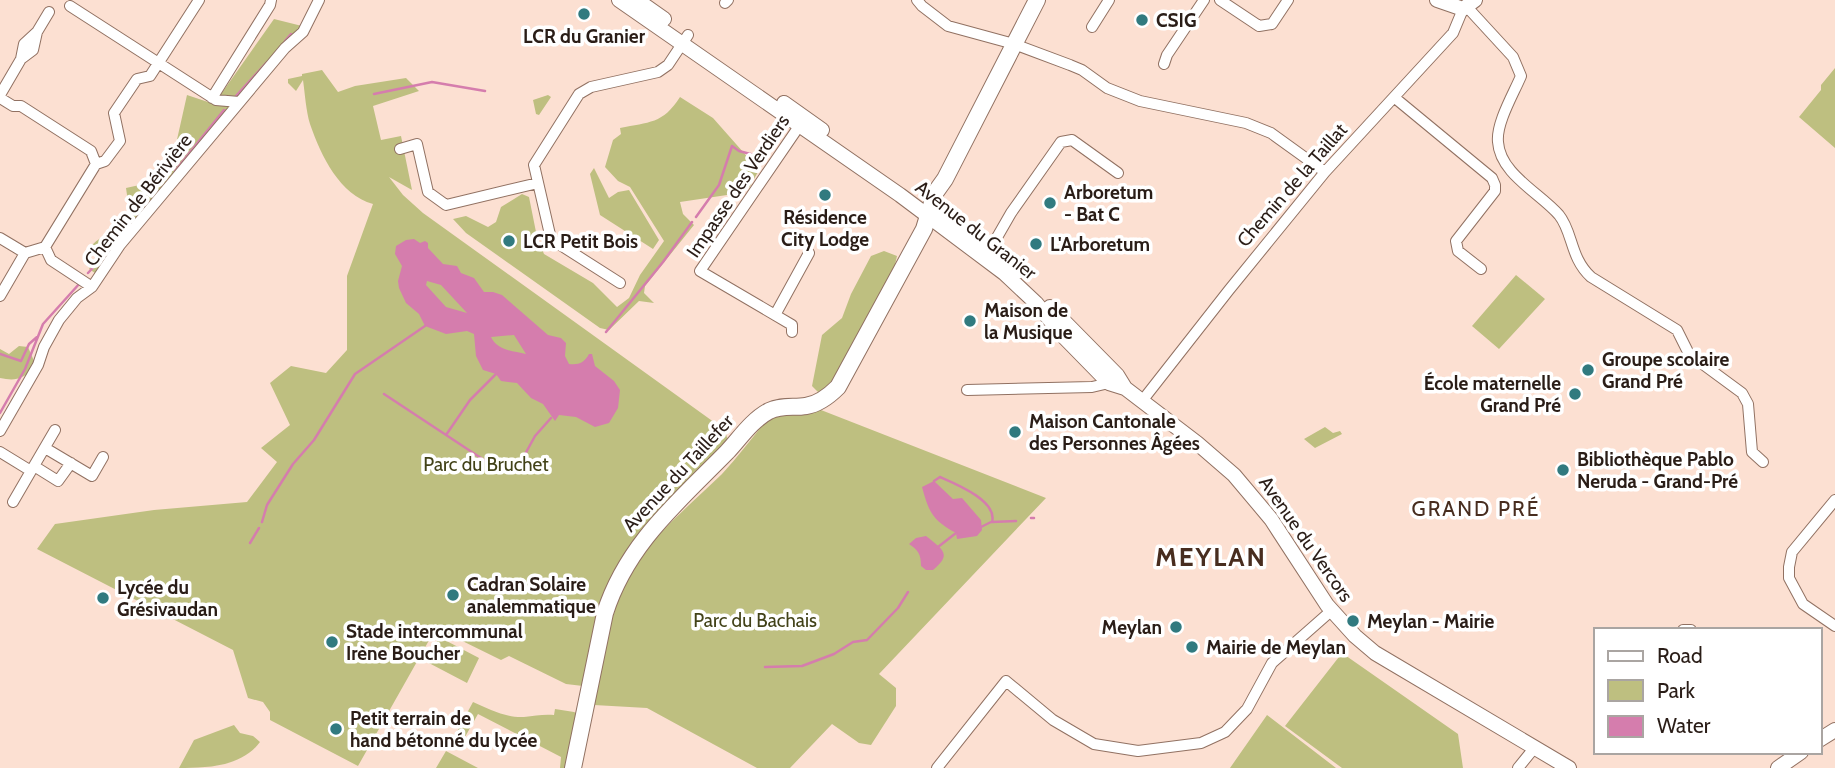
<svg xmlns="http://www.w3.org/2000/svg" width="1835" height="768" viewBox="0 0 1835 768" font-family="Cabin,sans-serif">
<rect width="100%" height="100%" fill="#fce0d2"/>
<!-- green -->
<path fill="#bebf80" d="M274 19 302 26 95 273 89 269 97 255 89 249C99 233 126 232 128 211 129 204 127 196 126 188L153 182 176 144 187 95 214 104Z
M1835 68V148L1799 117 1821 90V85Z
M322 70 338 92 355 86 406 78 419 91 373 106 381 140 401 136 412 190 389 177 403 195 423 213 711 420 726 434 728 441C687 484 626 535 605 592 595 622 590 656 583 686L566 684 509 656 501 660 436 628 358 766 270 720V712L263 702 248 698 233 650 37 549 55 524 154 510 247 502 277 462 261 448 290 425 270 383 291 366 326 373 347 350V276L373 204C340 195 321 156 310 124 306 111 305 94 303 80L296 91 288 83V79L302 76V74Z
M548 95 551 97 539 115 536 114 533 100Z
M680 97 713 118 759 170 749 188 727 195 680 202 683 214 694 225 645 286 644 293 654 303 639 301 609 330 600 328 466 233 453 219 466 216 488 227 496 222 501 207 522 194 529 197 537 237 544 254 593 283 617 307 629 298 640 275 664 241 630 187 618 181 605 167 613 140 621 134 620 128C649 122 663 124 680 97Z
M594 168 609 198 618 192 629 190 659 240 653 249 600 215 590 174Z
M884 251 897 256 894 269 830 389 818 392 812 386 822 335 842 318 851 294 871 256Z
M1516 275 1545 299 1499 349 1472 326Z
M19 346 28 347 34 361 33 368C23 380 14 381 0 378V349L9 354Z
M821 410 1046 498 879 674 896 688V706L871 745 859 743 832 724 790 768H757L647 708 594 705C600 670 603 629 617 595 638 547 685 510 722 474 739 456 754 435 770 416Z
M1325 427 1333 433 1340 431 1342 434 1315 448 1304 439Z
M439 637 479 658 467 683 427 662Z
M1342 653 1458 734 1463 768H1342L1285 726Z
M473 702C489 709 506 718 524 717 535 716 543 714 554 715L555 709 574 712 576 713 567 768H560L561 757 478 714 461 744 453 739Z
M1267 715 1336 768H1230Z
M234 725 240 733 253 736 260 742C242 767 206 768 179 768L194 740Z
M446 751 478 768H436Z"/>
<!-- water -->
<path fill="#d57dad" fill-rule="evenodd" d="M414 239 420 243 425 241 428 243V248L443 264 457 266 461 273 474 278 484 292H493L502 295 548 335 561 338 566 343 565 356 569 364C579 365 584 363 589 354H592L595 366 614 381 620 390 618 408 609 423 595 427 576 417 559 415 555 421 543 404 531 398 517 383 501 381 496 374 483 370 476 356 474 334 467 331 446 334 425 326 419 314 406 303 399 288 398 281 402 266 395 254 396 246 406 240ZM427 281 441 285 467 313 446 307 426 285ZM514 335 526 354C512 351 497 350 491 337Z
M934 481 953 499 962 498 981 520 982 530 977 536 957 539 956 533C932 520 929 512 922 487Z
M926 536C942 549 953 554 933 570H926L921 566C921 554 918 550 909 544L916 538Z"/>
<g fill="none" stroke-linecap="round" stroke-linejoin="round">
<!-- stream -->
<path stroke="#d57dad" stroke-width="2.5" d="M285 41 291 34
M374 94 432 82 485 91
M236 96 267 62
M175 171 224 110
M696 217 719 185 732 146 739 151 758 156
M88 273 112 247
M606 332 663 262 692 222
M0 354 21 361 29 344 37 337
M384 394 493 466
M0 413 25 369 43 324 80 283
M446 435 470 400 496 374
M518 467 535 436 551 418
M934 481 940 477C956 484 998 501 992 522L1016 521
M1031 518H1034
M262 522 267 505 293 464 314 440 355 374 425 326
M981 527 991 522
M250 543 259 528
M938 547 956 533
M765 667 802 666 834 654 853 642 867 640 898 608 908 592"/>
<!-- minor casing -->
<g stroke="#917162" stroke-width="12">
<path id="minor" d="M917 0 922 6 948 26 1014 44 1070 65 1082 70 1107 88 1140 101 1246 123 1271 133 1325 172
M1220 0 1259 26 1272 24 1288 0
M725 3 728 0
M70 6 216 100 239 102
M1467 7 1513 57 1521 76C1514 93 1496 123 1498 142 1500 174 1540 193 1559 215 1573 232 1570 258 1591 277L1677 330 1689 354 1742 393 1748 404 1752 452 1763 462
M1092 27 1109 0
M21 59 24 44 37 32
M1164 64 1167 55 1204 0
M0 95 21 59 33 50 37 32 49 12
M0 98 13 106H21L91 151 96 164
M212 98 270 5 271 0
M1395 98 1492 178 1495 185V191L1456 241 1458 251 1481 269
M400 149 417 144 428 192 446 205 538 183
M0 238 25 253
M45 247 51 260 92 287
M988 253 1011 213 1061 142 1072 140 1118 173
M620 283 551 239 534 165 579 94 591 87 658 72 668 65 688 35
M0 296 25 253 45 247 96 164 105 161 120 141 114 113 137 79 150 76 199 0
M775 315 809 253
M792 332V325L700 271 804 119
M967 390 1092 387 1109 383 1113 379
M1142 401 1229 290 1325 172 1453 33 1463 9
M0 431 38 365 44 347 59 320 77 298 92 287 120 245 285 48 303 32 319 0
M45 448 92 476 103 457
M0 452 31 471 13 502
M34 466 58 481 71 463
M31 471 55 430
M1835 500 1792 552 1789 567V578L1803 604 1835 626
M1683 630H1691
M937 768 1006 681 1053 720 1094 744 1138 751 1201 743 1225 732 1247 709 1272 663 1331 611
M1518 768 1535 747"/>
</g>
<!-- tertiary casing -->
<g stroke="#917162" stroke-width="16">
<path id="tertiary" d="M619 0 900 195 1004 273 1036 303 1063 336 1109 383 1125 388 1197 443 1234 475 1271 519 1327 605 1355 636 1375 653 1569 768
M637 0 664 19
M1437 0 1463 9 1475 0
M784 103 822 130
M933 208 990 248 1017 272
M1050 307 1117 375 1125 388
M1819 740 1835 730
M1778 768 1801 752"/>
</g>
<!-- secondary casing -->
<g stroke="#917162" stroke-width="18">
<path id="secondary" d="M573 768 605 613C627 544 678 502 727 452 740 438 752 420 769 411 781 405 794 408 806 406 819 404 829 396 838 387L924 229 935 193 945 179 1037 0"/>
</g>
<!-- minor -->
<use href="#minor" stroke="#fff" stroke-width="10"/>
<!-- tertiary -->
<use href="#tertiary" stroke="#fff" stroke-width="14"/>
<!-- secondary -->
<use href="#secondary" stroke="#fff" stroke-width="16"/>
</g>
<!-- markers -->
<g fill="#317a7f" stroke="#fff" stroke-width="2.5">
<circle cx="584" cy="14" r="7"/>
<circle cx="1142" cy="20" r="7"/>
<circle cx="825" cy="195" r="7"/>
<circle cx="1050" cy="203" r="7"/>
<circle cx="509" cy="241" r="7"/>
<circle cx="1036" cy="244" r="7"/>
<circle cx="970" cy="321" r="7"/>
<circle cx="1588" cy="370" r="7"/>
<circle cx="1575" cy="394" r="7"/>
<circle cx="1015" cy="432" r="7"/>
<circle cx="1563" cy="470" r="7"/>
<circle cx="453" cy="595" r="7"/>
<circle cx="103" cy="598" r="7"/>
<circle cx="1353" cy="621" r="7"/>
<circle cx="1176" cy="627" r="7"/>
<circle cx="332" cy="642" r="7"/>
<circle cx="1192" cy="647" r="7"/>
<circle cx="336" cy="729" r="7"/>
</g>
<g text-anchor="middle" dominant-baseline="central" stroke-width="7" stroke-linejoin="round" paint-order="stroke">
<!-- poi labels -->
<g font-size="19" font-weight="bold" fill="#2a1d17" stroke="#fff" text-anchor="start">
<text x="1156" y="20">CSIG</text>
<text x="584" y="36" text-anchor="middle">LCR du Granier</text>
<text x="1064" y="192">Arboretum<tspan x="1064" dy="22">- Bat C</tspan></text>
<text x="825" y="217" text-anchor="middle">Résidence<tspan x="825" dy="22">City Lodge</tspan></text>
<text x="523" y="241">LCR Petit Bois</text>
<text x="1050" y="244">L'Arboretum</text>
<text x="984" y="310">Maison de<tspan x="984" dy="22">la Musique</tspan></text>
<text x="1602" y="359">Groupe scolaire<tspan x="1602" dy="22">Grand Pré</tspan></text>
<text x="1561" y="383" text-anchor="end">École maternelle<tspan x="1561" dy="22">Grand Pré</tspan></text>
<text x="1029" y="421">Maison Cantonale<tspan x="1029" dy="22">des Personnes Âgées</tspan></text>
<text x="1577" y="459">Bibliothèque Pablo<tspan x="1577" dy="22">Neruda - Grand-Pré</tspan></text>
<text x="467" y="584">Cadran Solaire<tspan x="467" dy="22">analemmatique</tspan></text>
<text x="117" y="587">Lycée du<tspan x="117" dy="22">Grésivaudan</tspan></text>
<text x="1367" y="621">Meylan - Mairie</text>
<text x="1162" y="627" text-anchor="end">Meylan</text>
<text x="346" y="631">Stade intercommunal<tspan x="346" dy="22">Irène Boucher</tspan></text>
<text x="1206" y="647">Mairie de Meylan</text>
<text x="350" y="718">Petit terrain de<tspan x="350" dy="22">hand bétonné du lycée</tspan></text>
</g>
<!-- street labels -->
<g font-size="19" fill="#2a1d17" stroke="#fff">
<text transform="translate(1292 185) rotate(-49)">Chemin de la Taillat</text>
<text transform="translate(738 186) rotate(-56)">Impasse des Verdiers</text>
<text transform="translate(138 200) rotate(-52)">Chemin de Bérivière</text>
<text transform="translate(976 230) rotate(38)">Avenue du Granier</text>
<text transform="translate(678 473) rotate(-47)">Avenue du Taillefer</text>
<text transform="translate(1306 539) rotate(55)">Avenue du Vercors</text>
</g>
<!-- park labels -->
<g font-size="19" fill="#424218" stroke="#fff">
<text x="486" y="464">Parc du Bruchet</text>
<text x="755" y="620">Parc du Bachais</text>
</g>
<!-- neighbourhood labels -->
<g font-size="21" letter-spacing="2" fill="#482d1f" stroke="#fff">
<text x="1476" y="508">GRAND PRÉ</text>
</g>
<!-- district labels -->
<g font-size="26" font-weight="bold" letter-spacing="2" fill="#482d1f" stroke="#fff">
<text x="1211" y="557">MEYLAN</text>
</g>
</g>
<!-- legend -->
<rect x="1594" y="628" width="228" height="126" fill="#ffffff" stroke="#aaa5a2" stroke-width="2"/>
<rect x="1608" y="651" width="35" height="10" fill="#ffffff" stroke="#aaa5a2" stroke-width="2"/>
<text x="1657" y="663" font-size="21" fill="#2a1d17">Road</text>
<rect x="1608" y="680" width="35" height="21" fill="#bebf80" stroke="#aaa5a2" stroke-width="2"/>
<text x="1657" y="698" font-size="21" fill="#2a1d17">Park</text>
<rect x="1608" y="716" width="35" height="21" fill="#d57dad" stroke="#aaa5a2" stroke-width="2"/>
<text x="1657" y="733" font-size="21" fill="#2a1d17">Water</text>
</svg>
